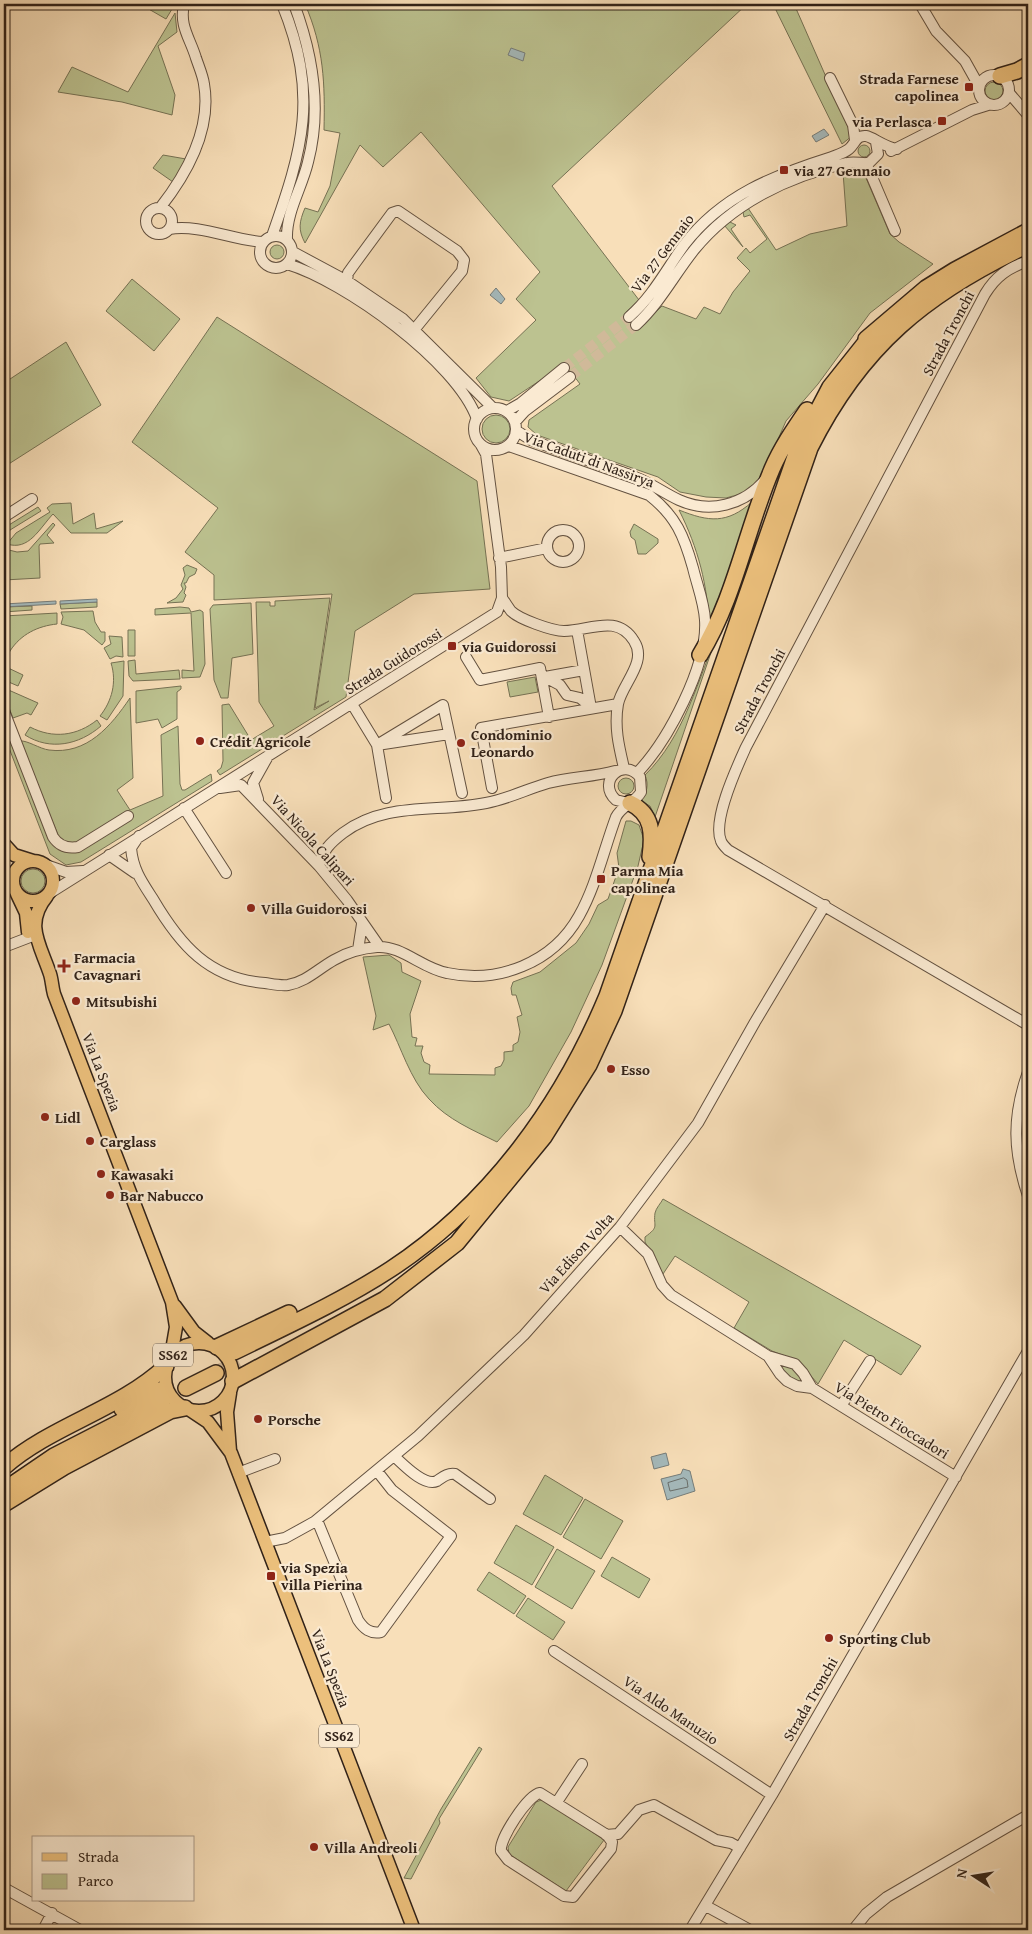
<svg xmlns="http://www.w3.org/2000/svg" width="1032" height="1934" viewBox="0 0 1032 1934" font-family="'Gentium Book Plus',serif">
<rect width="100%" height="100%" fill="#f8dfb9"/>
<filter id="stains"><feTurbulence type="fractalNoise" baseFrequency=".004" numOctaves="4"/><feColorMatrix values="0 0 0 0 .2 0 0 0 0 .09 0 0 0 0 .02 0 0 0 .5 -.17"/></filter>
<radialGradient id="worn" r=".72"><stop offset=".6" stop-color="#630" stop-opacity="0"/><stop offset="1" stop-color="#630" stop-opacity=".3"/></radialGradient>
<!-- green -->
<path fill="#bcc290" stroke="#767254" d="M140 4H175L166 19Z
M305 4H747L552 186 639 300 626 312 631 319 700 232 739 198 837 158 841 161 729 210 639 329 662 306 696 319 704 307 720 314 733 292 750 271 737 258 746 248 750 253 767 239 750 215 744 217 743 212 748 208 776 250 810 234 847 226 843 172 863 171 890 234 899 242 933 264 870 313 818 384 786 421 761 478 747 492 726 498 706 497 680 492 658 477 537 435 528 427 529 420 580 384 565 364 509 401 491 397 476 378 536 320 516 299 540 272 421 132 383 167 360 145 305 243C298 230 299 222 305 208L318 212 330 186 340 133 324 130C325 83 324 48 305 4Z
M773 4H794L852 136 842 144Z
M175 13 177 32 158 46 175 95 172 115 122 102 58 92 72 67 128 92Z
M985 91a9 9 0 1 1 18 0a9 9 0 1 1-18 0Z
M858 151a6 6 0 1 1 12 0a6 6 0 1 1-12 0Z
M163 155 186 159 173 182 153 168Z
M730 222 736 225 731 229 743 247 724 225Z
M270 252a7 7 0 1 1 14 0a7 7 0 1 1-14 0Z
M132 279 180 319 154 351 106 311Z
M217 317 477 481 490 589 414 594 355 631 346 697 220 775 217 771 221 768 223 761 222 705 229 704 251 740 274 726 259 702 256 602H270V606H275V601L330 598 314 710 329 701 315 708 332 594 214 600V575L185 552 218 508 132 442Z
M66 342 101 405 4 467V383Z
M482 429a14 14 0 1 1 28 0a14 14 0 1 1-28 0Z
M752 502 709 628C708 585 698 548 679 510 709 522 727 524 752 502Z
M71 503 73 524 94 513 96 529 123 521 107 533H71L53 514C39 529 29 551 7 544L16 533 50 512 47 508 52 504Z
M38 507 41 511 10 530 4 542V528Z
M53 523 55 525 47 535 54 543 40 544 39 546 40 578 4 580 5 549 17 552 28 551Z
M634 524 658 539V543L646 554H638L635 540 631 537 630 532Z
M187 565 197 569 195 574 189 577 186 583H184L186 587 184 593 186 595 183 602 167 603 176 598 183 589 181 585 185 575 183 568Z
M97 602V607L61 609 60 604Z
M251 603 253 654 232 658 228 698H221L214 680 210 609 213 605Z
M32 606V610L4 612V607Z
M180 607 189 608 191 612 200 610 203 612 205 664 200 677 182 678V670L194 671 191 613 155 615V609Z
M93 611 95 622 101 632H105V641L102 645 84 630 61 624 63 617 61 612Z
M57 613V624C38 626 21 634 10 651 8 655 6 661 4 664V616Z
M719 629 655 817 650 806 641 801C647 792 649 785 645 775 684 737 699 678 719 629Z
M128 630H135V656H128Z
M109 636 122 637 123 657 116 656 110 659 104 648 111 644Z
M135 660 136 674 179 670 180 679 133 681 129 676 128 661Z
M124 661 123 696 107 720 100 716C112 701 117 682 111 663Z
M4 666 23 675 18 686 4 680Z
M535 677 538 692 510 697 507 682Z
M181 686V689L177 692V719L162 728 158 719 136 723V691Z
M4 688 38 703 31 715 27 713 13 718 4 695Z
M130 698 133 778 117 790 130 810 163 796 161 735 178 726 180 784 182 790H185L211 774 212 781 81 862 66 865 50 854 4 735V721L60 849 80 841 72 844 60 840 20 741C27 740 40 749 49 750 87 755 111 726 130 698Z
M97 720 101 726C79 745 50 751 25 735L30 727C53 739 77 736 97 720Z
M618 786a8 8 0 1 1 16 0a8 8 0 1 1-16 0Z
M626 821H631L639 825 644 840 638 866 602 965 571 1032 529 1106 497 1142C473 1130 448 1120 429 1099 410 1079 401 1047 389 1024L373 1030 376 1016 363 957 389 955 401 963 402 972 421 981 410 1014 412 1037 417 1038 415 1046H423L421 1053 424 1062 430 1065 429 1074 495 1075V1068L501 1066 504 1060V1052L513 1051V1045L518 1042 520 1032 517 1017 522 1015 516 995H512L511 988 513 982 540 972 576 943 589 924 598 905 608 899 619 868 617 853Z
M21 881a12 12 0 1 1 24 0a12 12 0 1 1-24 0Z
M663 1199 921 1346 901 1375 844 1340 818 1384 798 1361 772 1351 734 1328 749 1302 675 1256 663 1274 645 1242V1237C660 1226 653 1227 655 1213 656 1208 661 1203 663 1199Z
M778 1362 794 1367 804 1383 787 1379Z
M545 1475 583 1498 561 1535 523 1514Z
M585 1499 623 1521 601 1559 563 1537Z
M516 1525 554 1547 532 1585 494 1563Z
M557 1549 595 1571 572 1609 535 1587Z
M612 1557 650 1579 639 1598 601 1576Z
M489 1572 526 1596 514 1614 477 1590Z
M528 1598 565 1622 553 1640 516 1616Z
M479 1747 482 1749 439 1819 440 1823 411 1879 404 1878 441 1809Z
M544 1799 604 1840 566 1891 509 1854 508 1847 536 1802Z"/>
<!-- water -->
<path fill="#a4b9bb" stroke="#767d7a" d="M511 48 525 53 523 61 508 55Z
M824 129 829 135 816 142 812 136Z
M496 288 505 299 501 304 490 295Z
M97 599V602L60 604V601Z
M56 601V604L4 607V604Z
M666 1453 669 1465 654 1469 651 1457Z
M683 1469 690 1471 695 1491 667 1500 661 1479 681 1474Z"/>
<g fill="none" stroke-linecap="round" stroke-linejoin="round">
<!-- shore -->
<path stroke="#6a6e6a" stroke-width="1" d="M684 1478 687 1480 688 1487 670 1491 668 1483Z"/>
<!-- minor-tunnel -->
<path stroke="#d0b999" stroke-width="10" stroke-dasharray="10 5" stroke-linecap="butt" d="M564 368 629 317
M570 377 636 325"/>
<!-- highway-tunnel -->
<path stroke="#d0b999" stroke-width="15" stroke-dasharray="15 8" stroke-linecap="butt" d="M216 1373 239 1362
M163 1400 186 1388"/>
<!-- minor casing -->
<g stroke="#635140" stroke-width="12">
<path id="minor" d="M920 4 936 31 965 61 979 86
M979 90a15 15 0 1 1 30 0a15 15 0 1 1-30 0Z
M830 78 853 125 855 140
M1010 94 1028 115
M891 151 972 110 988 105
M866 163 895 231
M160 208C186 175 212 129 204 84 203 76 199 67 196 58 190 38 179 26 184 4
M146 221a13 13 0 1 1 26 0a13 13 0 1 1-26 0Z
M169 229C200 224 232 240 263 242
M260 252a16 16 0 1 1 32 0a16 16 0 1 1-32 0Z
M272 236C303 148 319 95 282 4
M287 239C286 212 302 188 308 162 322 109 313 55 294 4
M293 252 347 281 403 319 493 408
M1028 261C1008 268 996 276 985 294L746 747C737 767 712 820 721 841 722 844 726 848 728 850L1028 1025
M287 264C344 281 457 362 477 419
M347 281 348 273 353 266 392 213 398 211 457 251 464 260 462 271 414 330
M629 317C653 296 666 270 684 245 722 195 775 175 832 157 837 155 844 153 849 149 855 144 856 135 866 136 873 137 884 147 897 149
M636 325C660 303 674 275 694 250 732 203 789 176 847 163 855 161 862 164 869 163L878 154 876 142
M474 429a21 21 0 1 1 42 0a21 21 0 1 1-42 0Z
M507 411 521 403 564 368
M515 422 525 411 570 377
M517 431 531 440C565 453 601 464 635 477 651 483 664 493 679 500 710 514 744 505 765 480
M509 446 649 495C676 516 684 536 693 568 697 585 704 602 705 620 708 665 668 741 637 773
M4 517 32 499
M547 546a16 16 0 1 1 32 0a16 16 0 1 1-32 0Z
M499 558 547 548
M502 598C505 602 508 607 511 611 519 619 552 631 564 631 589 631 617 613 634 641 648 662 622 684 618 704 614 727 619 747 624 768
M577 630 591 708
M466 657 480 680 540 668 549 717
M545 677 560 685 567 695 580 698 591 707
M545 677 584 670
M352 704 377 745 449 734
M4 711 53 837C59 846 67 849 78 847L128 816
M220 788 241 785 319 866 347 900 379 946
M492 788 481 728 618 704
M386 798 377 745 443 705 462 793
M258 799 253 783 267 758
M184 808 226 873
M139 836 131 848C133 870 142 882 153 899 180 945 209 979 265 983 272 984 281 986 288 985 306 982 318 969 334 960 346 953 363 948 377 947 401 945 423 969 447 973 498 984 553 963 579 916 596 886 604 849 616 817 622 805 635 803 641 792L640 777C623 756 596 782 616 800L628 803
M109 855 135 873
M46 865 66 872 83 871
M319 866C323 850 330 843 343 833 386 801 437 813 486 803 508 799 527 789 548 783 570 777 593 777 615 771
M50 893 497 612 502 598 501 567 486 454 481 445
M4 947 30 937
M358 950 362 924
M1028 1072C1012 1117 1013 1151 1028 1196
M620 1227 648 1254 662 1285 671 1295 768 1356 795 1364 803 1373 812 1388
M768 1356 780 1374 787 1381 797 1386 812 1388 956 1477
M841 1406 870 1361
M394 1456C403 1464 424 1487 437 1481 443 1477 447 1473 455 1474L490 1499
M238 1473 275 1459
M317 1520 358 1620C364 1629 370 1634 381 1632L451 1536 392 1490 377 1471
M265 1542 285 1538 314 1522 418 1436 524 1335 620 1227 698 1123 755 1022 825 905
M554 1651 772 1795
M540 1793 607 1835 612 1842 611 1849 573 1897 564 1896 508 1860 501 1851C499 1839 528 1795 540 1793Z
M557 1802 582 1764
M606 1835 618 1834 639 1810 654 1805 716 1840 731 1843 740 1848
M4 1888 80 1930
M706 1906 750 1930
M43 1930 52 1913
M690 1930 772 1795 1028 1351
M853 1930 866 1914 887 1897 1028 1815"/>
</g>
<!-- major casing -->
<g stroke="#312218" stroke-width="15">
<path id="major" d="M4 844 14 855 33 861
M13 881a20 20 0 1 1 40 0a20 20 0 1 1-40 0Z
M17 894 26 913 28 932
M47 896C24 924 40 944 50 974 52 980 52 987 54 994L172 1302 176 1327 171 1356
M175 1306 194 1332 208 1343
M165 1377a34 34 0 1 1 68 0a34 34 0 1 1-68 0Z
M230 1393 227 1412 230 1451
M190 1410 208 1422 231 1453 414 1930"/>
</g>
<!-- highway casing -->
<g stroke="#312218" stroke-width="18">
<path id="highway" d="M1000 76 1017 71 1028 65
M866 339 926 288 955 270 1028 231
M700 655C735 598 746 530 772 469 781 448 794 429 807 410
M630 803C653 814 653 834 650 857
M217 1347 289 1313
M234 1352C287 1326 342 1301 391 1269 491 1203 562 1104 607 996L798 448 830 387 873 333
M233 1381 385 1299 457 1243 544 1137 589 1065 614 1011 810 448C861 346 926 293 1028 245
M186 1388 216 1373
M122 1409 159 1390
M4 1467C52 1425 119 1410 166 1366
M4 1490 54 1456 163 1400
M4 1504 64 1467 170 1411 185 1408"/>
</g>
<!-- minor -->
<use href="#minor" stroke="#faead2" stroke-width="10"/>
<!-- major -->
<use href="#major" stroke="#ecc07c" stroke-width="12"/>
<!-- highway -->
<use href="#highway" stroke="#ecc07c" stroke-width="15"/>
</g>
<!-- markers -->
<g fill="#8f2418" stroke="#faead2" stroke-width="2">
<rect x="964" y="82" width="10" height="10" rx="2.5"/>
<rect x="937" y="116" width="10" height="10" rx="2.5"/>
<rect x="779" y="165" width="10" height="10" rx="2.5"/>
<rect x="447" y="641" width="10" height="10" rx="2.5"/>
<circle cx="200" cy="741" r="5"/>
<circle cx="461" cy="743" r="5"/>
<rect x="596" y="874" width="10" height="10" rx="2.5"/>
<circle cx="251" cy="908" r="5"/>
<path d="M61.5 958.5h5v5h5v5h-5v5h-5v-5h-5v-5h5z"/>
<circle cx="76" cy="1001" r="5"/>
<circle cx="611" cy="1069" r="5"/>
<circle cx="45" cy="1117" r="5"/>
<circle cx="90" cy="1141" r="5"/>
<circle cx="101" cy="1174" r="5"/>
<circle cx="110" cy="1195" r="5"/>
<circle cx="258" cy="1419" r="5"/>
<rect x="266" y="1571" width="10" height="10" rx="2.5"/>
<circle cx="829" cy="1638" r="5"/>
<circle cx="314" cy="1847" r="5"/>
</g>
<g text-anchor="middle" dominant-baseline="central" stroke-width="4.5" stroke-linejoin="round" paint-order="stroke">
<!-- shield labels -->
<g fill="#faead2" stroke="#6d5e50" stroke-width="1">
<rect x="153" y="1343.5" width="40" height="23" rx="4"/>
<rect x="319" y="1724.5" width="40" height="23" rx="4"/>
</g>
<g font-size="14" font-weight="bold" fill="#312218">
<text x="173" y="1355">SS62</text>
<text x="339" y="1736">SS62</text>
</g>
<!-- poi labels -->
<g font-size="15" font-weight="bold" fill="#312218" stroke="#faead2" text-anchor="start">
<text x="959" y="78" text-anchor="end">Strada Farnese<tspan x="959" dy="17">capolinea</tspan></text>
<text x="932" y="121" text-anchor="end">via Perlasca</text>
<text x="794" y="170">via 27 Gennaio</text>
<text x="462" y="646">via Guidorossi</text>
<text x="471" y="734">Condominio<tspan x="471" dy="17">Leonardo</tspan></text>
<text x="210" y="741">Crédit Agricole</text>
<text x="611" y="870">Parma Mia<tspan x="611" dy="17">capolinea</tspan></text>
<text x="261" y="908">Villa Guidorossi</text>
<text x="74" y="957">Farmacia<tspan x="74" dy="17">Cavagnari</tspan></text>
<text x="86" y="1001">Mitsubishi</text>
<text x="621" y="1069">Esso</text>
<text x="55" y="1117">Lidl</text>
<text x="100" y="1141">Carglass</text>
<text x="111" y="1174">Kawasaki</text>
<text x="120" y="1195">Bar Nabucco</text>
<text x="268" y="1419">Porsche</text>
<text x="281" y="1567">via Spezia<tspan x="281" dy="17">villa Pierina</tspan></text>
<text x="839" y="1638">Sporting Club</text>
<text x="324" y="1847">Villa Andreoli</text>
</g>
<!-- street labels -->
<g font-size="15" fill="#312218" stroke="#faead2">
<text transform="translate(662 253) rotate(-53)">Via 27 Gennaio</text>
<text transform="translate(948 333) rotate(-62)">Strada Tronchi</text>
<text transform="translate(589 459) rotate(20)">Via Caduti di Nassirya</text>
<text transform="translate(393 661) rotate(-32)">Strada Guidorossi</text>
<text transform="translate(759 691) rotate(-62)">Strada Tronchi</text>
<text transform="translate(313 840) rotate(48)">Via Nicola Calipari</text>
<text transform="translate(102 1072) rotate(69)">Via La Spezia</text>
<text transform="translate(576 1253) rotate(-48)">Via Edison Volta</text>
<text transform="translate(892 1420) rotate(32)">Via Pietro Fioccadori</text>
<text transform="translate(331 1668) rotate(69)">Via La Spezia</text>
<text transform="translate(810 1699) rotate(-60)">Strada Tronchi</text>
<text transform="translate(671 1710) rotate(34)">Via Aldo Manuzio</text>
</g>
</g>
<!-- margin -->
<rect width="1032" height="1934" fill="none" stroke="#f8dfb9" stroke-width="20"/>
<rect x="5" y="5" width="1022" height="1924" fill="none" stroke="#312218" stroke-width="2.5"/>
<rect x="10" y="10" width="1012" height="1914" fill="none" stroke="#312218"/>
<!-- legend -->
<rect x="32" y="1836" width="162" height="65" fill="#faead2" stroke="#aa9a88"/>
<rect x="42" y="1853" width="25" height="8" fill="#ecc07c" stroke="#aa9a88"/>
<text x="78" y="1862" font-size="15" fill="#312218">Strada</text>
<rect x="42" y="1874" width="25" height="15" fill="#bcc290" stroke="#aa9a88"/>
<text x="78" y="1886" font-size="15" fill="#312218">Parco</text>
<!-- north arrow -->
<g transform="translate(974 1876) rotate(282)" stroke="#faead2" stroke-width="4" paint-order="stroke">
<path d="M0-4L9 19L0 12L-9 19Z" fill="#312218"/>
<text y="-8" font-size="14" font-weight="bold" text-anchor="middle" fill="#312218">N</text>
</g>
<rect width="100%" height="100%" filter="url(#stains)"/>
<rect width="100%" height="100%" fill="url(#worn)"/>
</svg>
